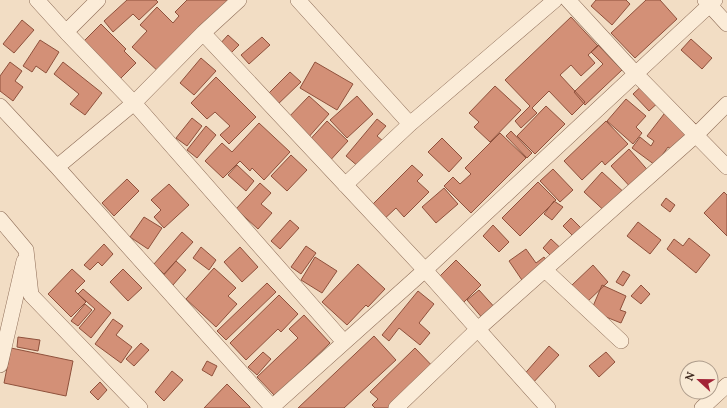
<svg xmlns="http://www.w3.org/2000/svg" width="727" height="408" viewBox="0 0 727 408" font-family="Lora,serif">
<rect width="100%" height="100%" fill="#f2ddc4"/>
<!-- building -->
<path fill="#d39077" stroke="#8f513c" d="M127 0H156L158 2 139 20 133 14 113 32 104 21Z
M187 0H231L161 74 132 47 147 31 140 25 157 7 173 23 179 16 175 12Z
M596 0H626L630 4 612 25 591 6Z
M646 0H660L677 19 635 58 611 33Z
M571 17 598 46 588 55 595 63 581 76 571 65 560 75 585 102 572 115 549 91 532 108 537 113 521 128 515 121 530 106 505 80Z
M22 20 34 30 14 53 3 44Z
M101 24 126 49 124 51 136 63 120 79 83 42Z
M228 35 239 45 228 56 218 46Z
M262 37 270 45 249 64 241 55Z
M691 39 712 58 702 69 681 50Z
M40 40 59 52 46 73 36 66 32 72 23 66Z
M598 45 622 70 585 105 574 92 603 64 591 52Z
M201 58 216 71 194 95 180 83Z
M10 62 22 71 15 81 23 87 13 101 0 91V76Z
M63 62 102 93 85 115 70 104 79 94 54 74Z
M315 62 353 84 337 110 300 88Z
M290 72 301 82 275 107 265 97Z
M216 77 256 117 229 144 220 135 230 126 215 112 207 119 191 103Z
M646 82 662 99 649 111 633 94Z
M495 86 521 110 490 142 474 127 479 122 469 113Z
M309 96 329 114 307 139 286 120Z
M357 96 373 114 347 138 330 120Z
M626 99 646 116 636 127 642 133 633 144 607 121Z
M671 105 696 124 675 152 668 147 655 165 632 148 640 137 651 146 654 141 647 136Z
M546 106 565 124 535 154 517 136Z
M192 118 202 126 187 146 176 138Z
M377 119 386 126 377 136 389 146 366 173 346 156Z
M327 121 348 141 326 165 305 145Z
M606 121 628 144 605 165 602 161 582 180 564 161Z
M259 123 290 152 264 180 252 168 250 171 240 161 223 178 205 161 222 143 232 152Z
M206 126 216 135 197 158 187 150Z
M511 131 532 153 527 158 506 136Z
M500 133 526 158 471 213 444 186 453 177 460 184 471 174 465 168Z
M442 138 462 158 449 172 428 152Z
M629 149 652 175 634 191 611 166Z
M291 155 307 170 287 191 271 176Z
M237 165 254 181 246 191 228 175Z
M412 165 423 175 417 181 429 192 404 217 396 208 381 222 368 209Z
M553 169 573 190 560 202 540 181Z
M602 172 628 196 610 216 584 192Z
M127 179 139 191 114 216 102 203Z
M538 182 556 200 520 236 502 218Z
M260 183 271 193 261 204 272 213 258 229 236 209Z
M169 184 189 205 164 228 154 217 161 210 151 200Z
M444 188 458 204 436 223 422 207Z
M724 192 727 195V236L704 213Z
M666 198 675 205 670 212 661 205Z
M554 201 563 207 552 220 544 214Z
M144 217 162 228 148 249 130 237Z
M571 218 586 233 578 241 563 226Z
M290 220 299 228 280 249 271 241Z
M638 222 661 240 650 254 627 236Z
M493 225 509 242 499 252 483 236Z
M182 232 193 242 164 274 154 264Z
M689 238 710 255 696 273 667 249 674 239 683 246Z
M551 239 569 256 560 265 543 248Z
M104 244 113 254 102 266 98 262 90 270 84 265Z
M306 246 316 253 301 274 291 267Z
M201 247 216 260 209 270 193 258Z
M240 247 258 267 242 282 224 262Z
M526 249 536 263 544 257 554 271 528 289 509 261Z
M315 257 337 271 322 293 301 280Z
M456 260 481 285 458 308 433 283Z
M176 261 186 270 173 285 162 277Z
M358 264 385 289 368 307 366 305 347 325 322 302Z
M593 265 608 282 587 302 572 285Z
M214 268 236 288 228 296 237 304 216 327 186 299Z
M72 269 85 281 75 291 86 302 71 317 48 294Z
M123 269 142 288 128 301 110 282Z
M623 271 630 275 623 286 616 282Z
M267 283 276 292 226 340 217 331Z
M602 285 626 296 620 310 626 312 621 323 591 311Z
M641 285 650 294 641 304 631 296Z
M83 289 111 313 91 338 79 328 95 309 78 294Z
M479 290 497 310 484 320 467 300Z
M418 291 434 304 419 323 430 333 420 345 399 328 389 341 382 335Z
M279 295 298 314 281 332 278 329 246 360 230 343Z
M85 304 92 310 78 326 71 321Z
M304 315 330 343 275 396 257 377 298 338 289 329Z
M113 319 123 326 116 335 132 347 121 363 95 344Z
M374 336 396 360 344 408H298Z
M18 337 40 340 38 351 17 347Z
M141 343 149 350 134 366 126 359Z
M549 346 559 355 530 386 521 378Z
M11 348 73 361 66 396 4 383Z
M415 348 440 374 399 408H375L372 405 378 399 370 392Z
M263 352 271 359 257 375 248 367Z
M606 352 615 362 599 377 589 366Z
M207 361 217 366 212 376 202 370Z
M172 371 183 380 164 401 155 392Z
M100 382 107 390 98 400 90 392Z
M227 384 250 407V408H204Z"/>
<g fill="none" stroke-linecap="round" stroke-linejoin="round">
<!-- minor casing -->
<g stroke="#8e6d58" stroke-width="16">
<path id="minor" d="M37 0 66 32 134 103 344 342
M298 0 410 124
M568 0 636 74 727 167
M705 0 727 24
M66 32 98 0
M203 33 425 270 548 408
M0 106 57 167 272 407
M57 167 134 103 203 33 239 0
M345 185 410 124 555 0
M0 219 26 250 31 295 140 408
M545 270 621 341
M0 365 24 261
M271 408 425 270 715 0
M396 408 478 329 696 135 727 104
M702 408 727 385"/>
</g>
<!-- minor -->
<use href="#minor" stroke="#fbecd8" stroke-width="15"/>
</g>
<!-- north arrow -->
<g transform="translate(699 380) rotate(292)"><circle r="19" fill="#f8e9d4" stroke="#ad9c8b"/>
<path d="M0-3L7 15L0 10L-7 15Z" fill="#a22336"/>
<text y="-6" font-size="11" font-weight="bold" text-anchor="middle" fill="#3d281e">N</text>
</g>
</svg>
